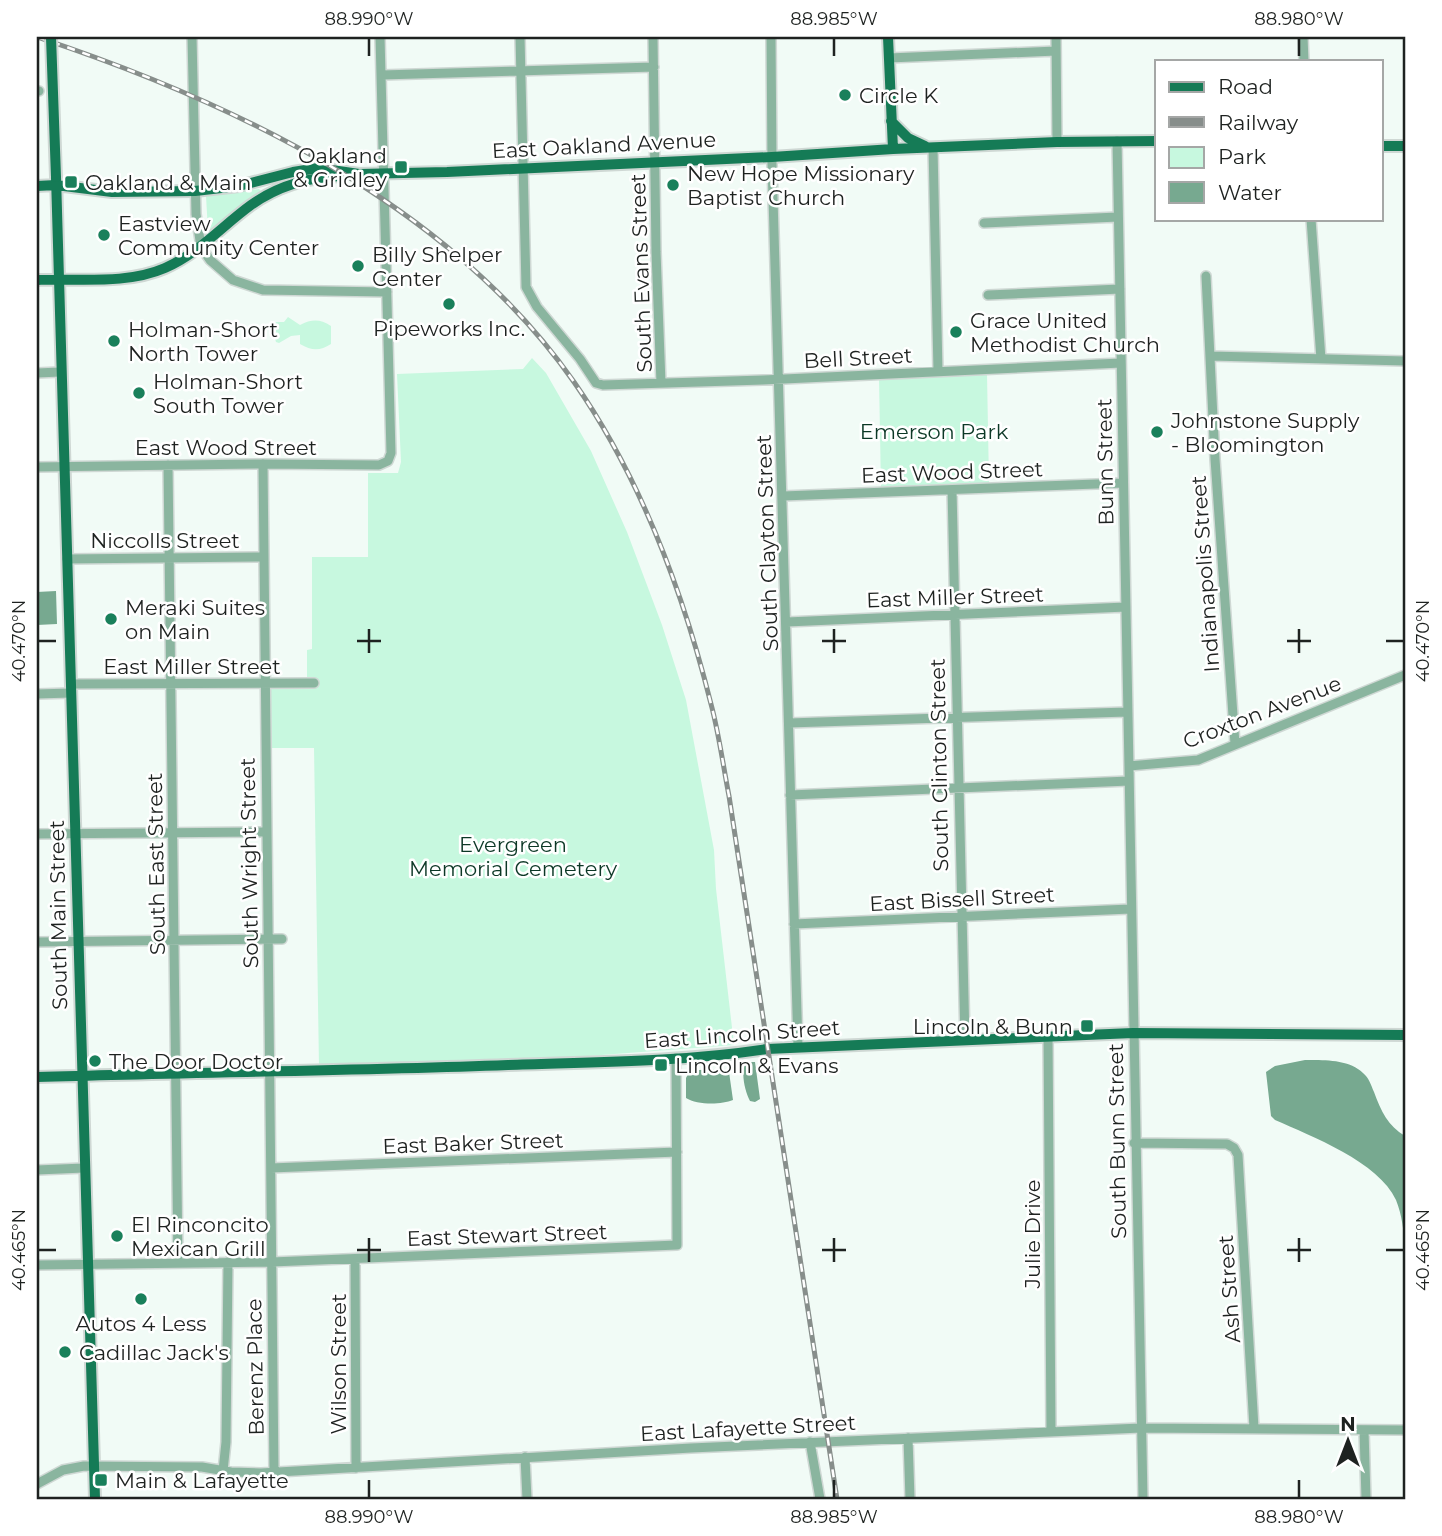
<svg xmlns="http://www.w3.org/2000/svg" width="1442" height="1536" viewBox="0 0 1442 1536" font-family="Montserrat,sans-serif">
<rect width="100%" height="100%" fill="#f1fbf6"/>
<!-- green -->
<path fill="#c7f8df" d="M259 189 261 191 241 205 210 232 208 231 206 196Z
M288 317 300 325C312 319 320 319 331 326V344C320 351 312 351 300 344V335L291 336 279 343 276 342 270 322H284Z
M532 358 546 373 591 451 627 532 662 625 686 700 714 850 716 889 734 1045 575 1057 319 1067 314 748H271L270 688 307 687V650L312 649V557H368V473H398L401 462 397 374 523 369Z
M987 374 989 483 881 489 879 378Z"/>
<!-- water -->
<path fill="#77a990" d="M56 591 57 624 37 625V592Z
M1305 1060C1323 1060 1349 1059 1363 1073 1369 1078 1371 1085 1374 1092 1381 1111 1388 1126 1405 1136V1248C1404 1232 1402 1215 1396 1200 1379 1162 1311 1136 1275 1120L1271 1116 1266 1072 1275 1066Z
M751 1062H755L760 1099 755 1102 750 1101C745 1091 741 1075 745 1064Z
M724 1069 729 1072 733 1100C721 1105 697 1105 686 1098V1078L689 1072 699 1070Z"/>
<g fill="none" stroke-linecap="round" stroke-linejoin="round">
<!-- minor casing -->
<g stroke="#cfd8d4" stroke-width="12">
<path id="minor" d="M192 37 196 214 201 247 210 260 233 280 263 290 387 292
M520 37 526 287 537 307 580 359 596 383 603 385 763 380 1121 363
M653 37 656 252 661 383
M771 37 772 164 798 1047
M1056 37 1057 142
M1303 37 1304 61
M889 58 1056 51
M382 75 654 67
M37 91H39
M1117 141 1143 1499
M933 148 938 371
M1311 219 1321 359
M984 223 1118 217
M1206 276 1215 459 1235 744
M988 295 1120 289
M1210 356 1405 361
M37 373 60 372
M263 464 274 1472
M168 465 178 1263
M37 467 263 464 379 465 388 461 391 453 380 37
M952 490 965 1040
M783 496 1123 483
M67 559 263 557
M787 622 1126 607
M71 684 314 683
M37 694 71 693
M789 723 1127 712
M1129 766 1198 760 1405 675
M790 795 1129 781
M37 834 267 832
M794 924 1130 909
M37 942 282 939
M1048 1036 1051 1431
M1134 1143 1227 1144 1234 1148 1238 1155 1254 1428
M271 1168 677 1152
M37 1170 84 1168
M355 1259 356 1468
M37 1265 272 1262 677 1245 676 1058
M1364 1430 1366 1499
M908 1438 910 1499
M810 1442 820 1499
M525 1457 527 1499
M223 1471 226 1442 228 1262
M37 1484 63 1470 84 1466 202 1467 231 1472 261 1473 691 1448 1141 1428 1405 1430"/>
</g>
<!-- major casing -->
<g stroke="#cfd8d4" stroke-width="14">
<path id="major" d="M888 37 893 149
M891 121 908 138 925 146
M1381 146H1405
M56 177 95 1499
M37 186 56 185 112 192 195 191 239 186 293 172 318 168 359 174 447 172 772 157 893 149 1057 142 1157 141
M37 280C78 278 126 285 165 268 199 253 222 226 251 205 279 185 308 177 342 176
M37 1077C194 1072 351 1071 508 1065 595 1062 682 1062 767 1049L1133 1033 1405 1035"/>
</g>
<!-- minor -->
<use href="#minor" stroke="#8ab59f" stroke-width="9"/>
<!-- major -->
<use href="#major" stroke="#157b56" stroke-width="10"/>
<!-- rail casing -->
<g stroke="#878e8b" stroke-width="5">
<path id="rail" d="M37 37C236 103 451 206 574 382 641 478 683 592 711 704 719 734 723 765 729 796L837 1499"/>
</g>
<!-- rail -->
<use href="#rail" stroke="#fff" stroke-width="2.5" stroke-dasharray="8" stroke-linecap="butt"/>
<!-- major-bridge casing -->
<g stroke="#cfd8d4" stroke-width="14" stroke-linecap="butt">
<path id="major-bridge" d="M51 37 56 177"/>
</g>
<!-- major-bridge -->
<use href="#major-bridge" stroke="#157b56" stroke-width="10"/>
</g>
<!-- ticks -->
<path fill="none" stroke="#1e2220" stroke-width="2.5" d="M369 38V56M834 38V56M1299 38V56M369 629V653M834 629V653M1299 629V653M38 641H56M357 641H381M822 641H846M1287 641H1311M1386 641H1404M369 1238V1262M834 1238V1262M1299 1238V1262M38 1250H56M357 1250H381M822 1250H846M1287 1250H1311M1386 1250H1404M369 1480V1498M834 1480V1498M1299 1480V1498"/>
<!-- markers -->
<g fill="#1a805b" stroke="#fff" stroke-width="2.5">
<circle cx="845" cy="95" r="7"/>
<rect x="394" y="160" width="14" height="14" rx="3.5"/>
<rect x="64" y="175" width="14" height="14" rx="3.5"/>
<circle cx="673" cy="185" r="7"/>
<circle cx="104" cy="235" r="7"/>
<circle cx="358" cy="266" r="7"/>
<circle cx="449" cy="304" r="7"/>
<circle cx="956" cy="332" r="7"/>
<circle cx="114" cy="341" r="7"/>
<circle cx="139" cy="393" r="7"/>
<circle cx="1157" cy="432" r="7"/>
<circle cx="111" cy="619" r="7"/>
<rect x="1080" y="1019" width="14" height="14" rx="3.5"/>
<circle cx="95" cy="1061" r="7"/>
<rect x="654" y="1058" width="14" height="14" rx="3.5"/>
<circle cx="117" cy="1236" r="7"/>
<circle cx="141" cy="1299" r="7"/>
<circle cx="65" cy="1352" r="7"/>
<rect x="94" y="1473" width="14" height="14" rx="3.5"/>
</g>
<g text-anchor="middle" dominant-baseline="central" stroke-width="5" stroke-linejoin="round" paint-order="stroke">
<!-- poi labels -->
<g font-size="21" fill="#1e2220" stroke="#fff" text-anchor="start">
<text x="859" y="95">Circle K</text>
<text x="387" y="155" text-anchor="end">Oakland<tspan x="387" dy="24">&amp; Gridley</tspan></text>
<text x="687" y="173">New Hope Missionary<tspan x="687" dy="24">Baptist Church</tspan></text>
<text x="85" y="182">Oakland &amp; Main</text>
<text x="118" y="223">Eastview<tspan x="118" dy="24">Community Center</tspan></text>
<text x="372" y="254">Billy Shelper<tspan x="372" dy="24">Center</tspan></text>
<text x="970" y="320">Grace United<tspan x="970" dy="24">Methodist Church</tspan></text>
<text x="449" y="328" text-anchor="middle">Pipeworks Inc.</text>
<text x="128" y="329">Holman-Short<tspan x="128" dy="24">North Tower</tspan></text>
<text x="153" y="381">Holman-Short<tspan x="153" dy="24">South Tower</tspan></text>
<text x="1171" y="420">Johnstone Supply<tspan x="1171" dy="24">- Bloomington</tspan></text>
<text x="125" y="607">Meraki Suites<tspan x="125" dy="24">on Main</tspan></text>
<text x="1073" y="1026" text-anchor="end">Lincoln &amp; Bunn</text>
<text x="109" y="1061">The Door Doctor</text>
<text x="675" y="1065">Lincoln &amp; Evans</text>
<text x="131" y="1224">El Rinconcito<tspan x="131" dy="24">Mexican Grill</tspan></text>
<text x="141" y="1323" text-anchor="middle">Autos 4 Less</text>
<text x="79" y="1352">Cadillac Jack's</text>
<text x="115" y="1480">Main &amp; Lafayette</text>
</g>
<!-- street labels -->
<g font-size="21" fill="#1e2220" stroke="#fff">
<text transform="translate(604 145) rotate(-3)">East Oakland Avenue</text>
<text transform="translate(641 273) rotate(-92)">South Evans Street</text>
<text transform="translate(858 358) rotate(-3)">Bell Street</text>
<text x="226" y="447">East Wood Street</text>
<text transform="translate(1105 462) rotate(-91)">Bunn Street</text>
<text transform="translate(952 472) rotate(-2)">East Wood Street</text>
<text x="165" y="540">Niccolls Street</text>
<text transform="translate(767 543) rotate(-92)">South Clayton Street</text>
<text transform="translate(1205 574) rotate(-94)">Indianapolis Street</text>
<text transform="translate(955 597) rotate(-2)">East Miller Street</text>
<text x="192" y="666">East Miller Street</text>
<text transform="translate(1262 712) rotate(-21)">Croxton Avenue</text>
<text transform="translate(939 765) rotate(-91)">South Clinton Street</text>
<text transform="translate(249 863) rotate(-91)">South Wright Street</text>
<text transform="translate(156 864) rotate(-91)">South East Street</text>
<text transform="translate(962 899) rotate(-3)">East Bissell Street</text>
<text transform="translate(58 915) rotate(-91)">South Main Street</text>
<text transform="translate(742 1034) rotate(-4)">East Lincoln Street</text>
<text transform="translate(1117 1141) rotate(-91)">South Bunn Street</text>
<text transform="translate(473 1143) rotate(-2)">East Baker Street</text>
<text transform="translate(1032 1234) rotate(-90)">Julie Drive</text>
<text transform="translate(507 1235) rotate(-2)">East Stewart Street</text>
<text transform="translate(1229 1289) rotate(-94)">Ash Street</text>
<text transform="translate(338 1364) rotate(-90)">Wilson Street</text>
<text transform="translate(255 1367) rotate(-91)">Berenz Place</text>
<text transform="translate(748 1428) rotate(-3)">East Lafayette Street</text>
</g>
<!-- park labels -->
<g font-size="21" fill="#0c3826" stroke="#fff">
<text x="934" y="431">Emerson Park</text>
<text x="513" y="844">Evergreen<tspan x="513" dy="24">Memorial Cemetery</tspan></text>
</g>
</g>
<!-- border -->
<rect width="1442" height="1536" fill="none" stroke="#ffffff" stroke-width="77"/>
<!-- legend -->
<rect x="1155" y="60" width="228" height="161" fill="#ffffff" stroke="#a5a7a6" stroke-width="2"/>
<rect x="1169" y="82" width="35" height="10" fill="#157b56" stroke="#a5a7a6" stroke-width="2"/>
<text x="1218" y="94" font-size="21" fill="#1e2220">Road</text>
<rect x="1169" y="117" width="35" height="10" fill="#878e8b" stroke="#a5a7a6" stroke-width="2"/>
<text x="1218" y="130" font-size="21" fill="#1e2220">Railway</text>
<rect x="1169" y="147" width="35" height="21" fill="#c7f8df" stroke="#a5a7a6" stroke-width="2"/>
<text x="1218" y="164" font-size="21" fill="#1e2220">Park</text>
<rect x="1169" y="182" width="35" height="21" fill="#77a990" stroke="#a5a7a6" stroke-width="2"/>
<text x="1218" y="200" font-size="21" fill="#1e2220">Water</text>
<!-- north arrow -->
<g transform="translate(1348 1441)" stroke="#ffffff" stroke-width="5" paint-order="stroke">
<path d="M0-5L12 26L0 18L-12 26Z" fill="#1e2220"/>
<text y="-10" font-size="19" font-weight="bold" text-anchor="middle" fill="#1e2220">N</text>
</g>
<rect x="38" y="38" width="1366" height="1460" fill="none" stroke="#1e2220" stroke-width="2.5"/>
<g font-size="18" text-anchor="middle" fill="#1e2220">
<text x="369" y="25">88.990°W</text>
<text x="834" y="25">88.985°W</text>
<text x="1299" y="25">88.980°W</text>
<text transform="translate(19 641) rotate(-90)" y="6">40.470°N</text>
<text transform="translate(1423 641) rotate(-90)" y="6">40.470°N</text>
<text transform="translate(19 1250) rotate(-90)" y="6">40.465°N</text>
<text transform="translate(1423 1250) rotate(-90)" y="6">40.465°N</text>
<text x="369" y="1523">88.990°W</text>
<text x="834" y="1523">88.985°W</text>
<text x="1299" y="1523">88.980°W</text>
</g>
</svg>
